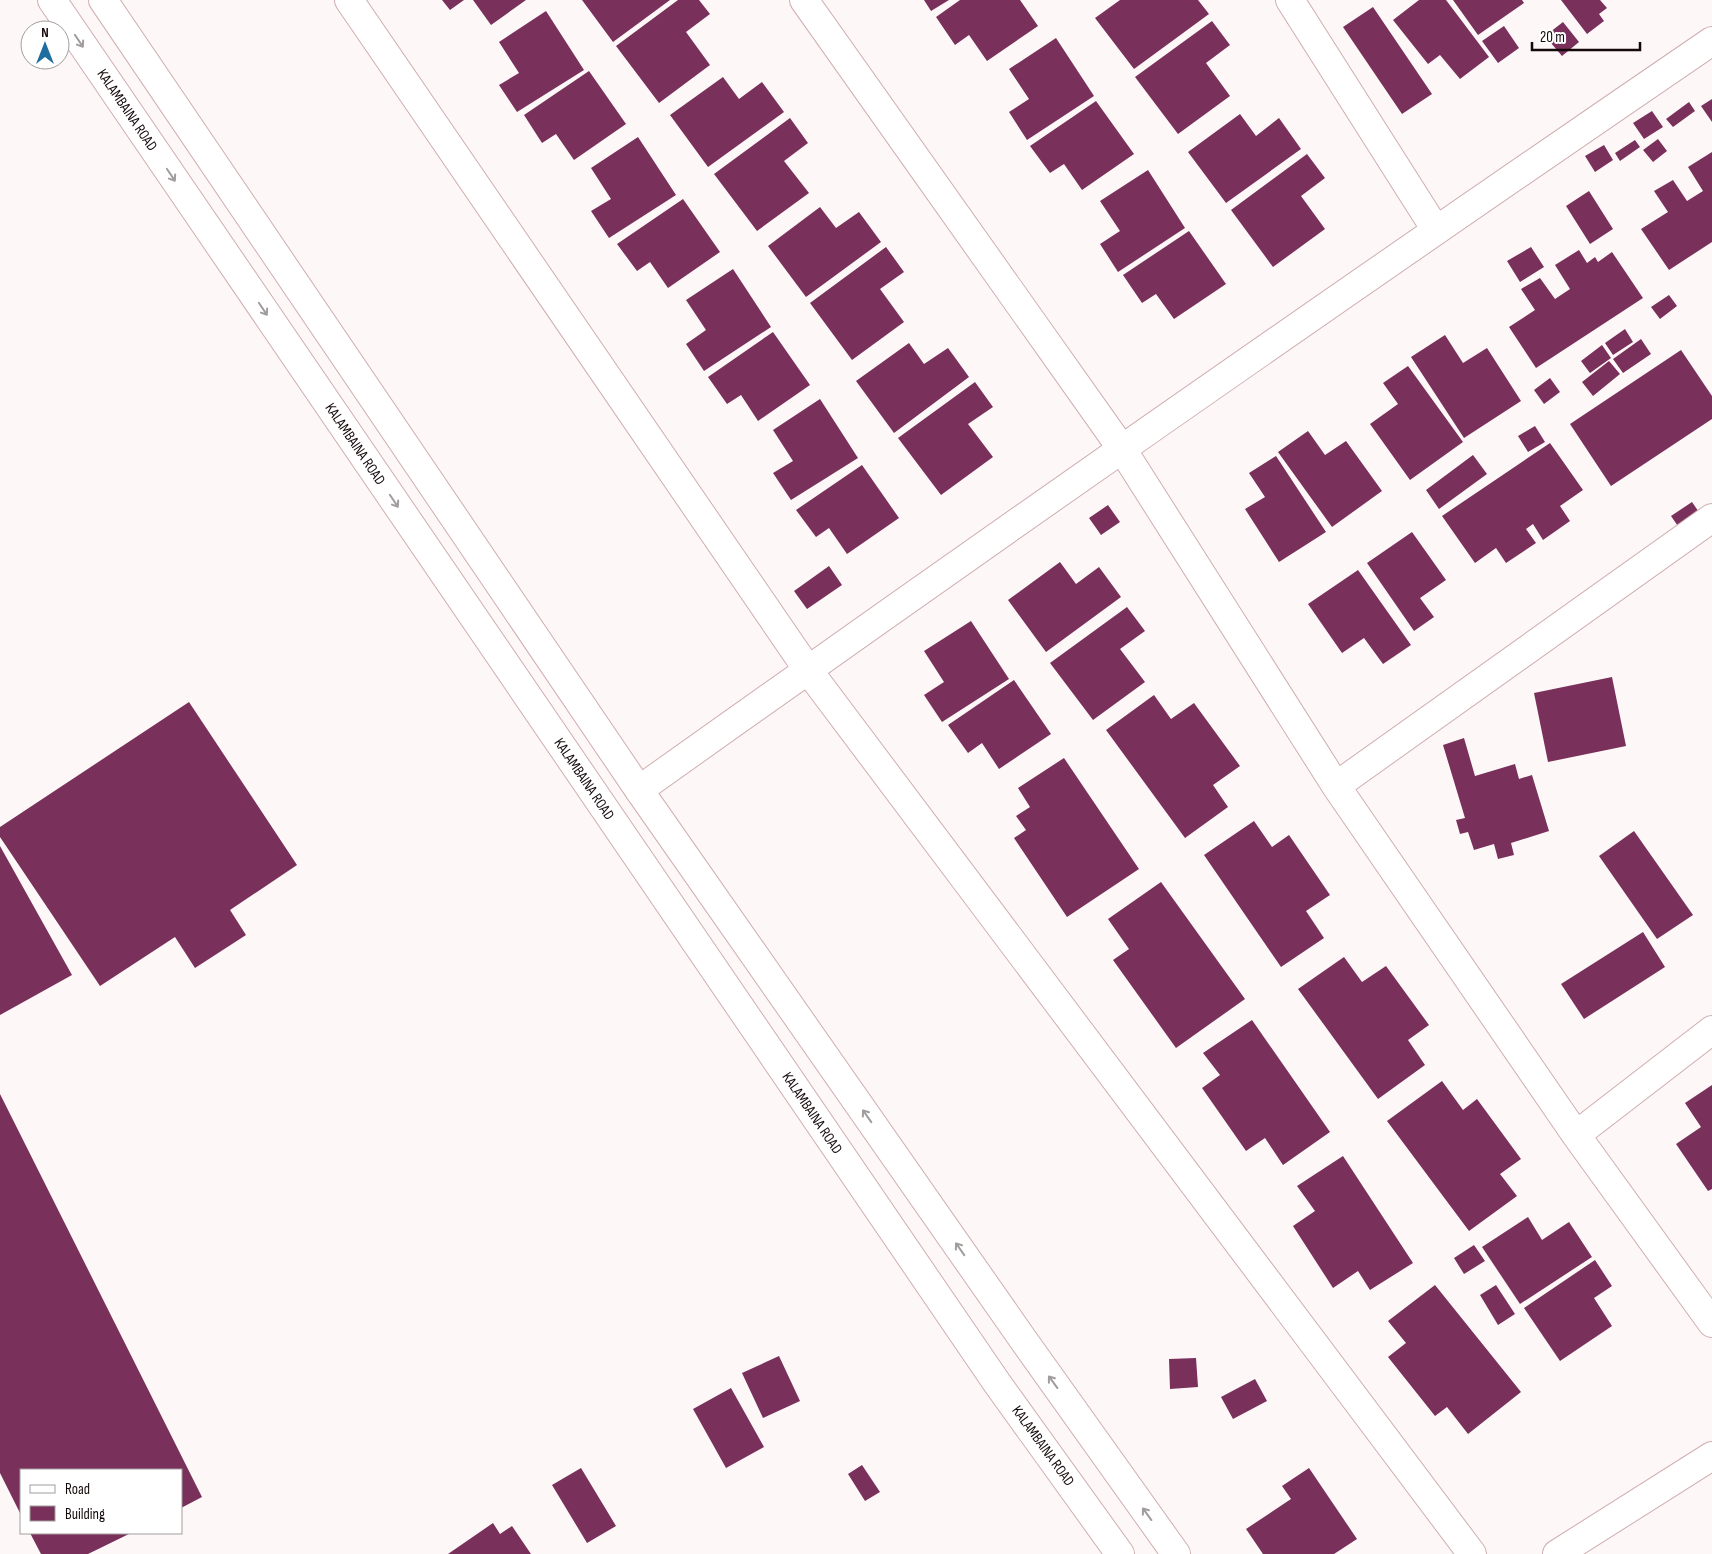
<svg xmlns="http://www.w3.org/2000/svg" width="1712" height="1554" viewBox="0 0 1712 1554" font-family="'Sofia Sans Condensed',sans-serif">
<rect width="100%" height="100%" fill="#fef7f7"/>
<!-- building -->
<path fill="#79305b" d="M442 0H464L450 10Z
M473 0H526L491 25Z
M582 0H670L613 42Z
M678 0H699L710 14 686 32 710 65 659 103 616 46Z
M924 0H949L931 11Z
M960 0H1020L1038 26 987 61 969 35 955 45 936 17Z
M1120 0H1198L1209 14 1134 69 1095 18Z
M1419 0H1446L1489 57 1460 79 1440 55 1428 64 1393 20Z
M1453 0H1522L1524 3 1478 35Z
M1561 0H1600L1607 8 1599 14 1604 21 1587 34Z
M1373 7 1432 94 1402 114 1343 27Z
M546 11 584 70 517 112 499 85 519 73 499 42Z
M1212 21 1230 45 1206 63 1230 96 1178 134 1135 77Z
M1563 22 1579 42 1562 56 1545 36Z
M1504 26 1519 48 1498 63 1482 41Z
M1056 38 1094 96 1027 140 1009 112 1029 99 1009 69Z
M589 71 626 124 574 160 556 134 542 143 524 115Z
M723 77 739 99 762 82 784 112 708 167 670 115Z
M1712 99V122L1701 106Z
M1096 101 1134 154 1082 190 1064 164 1050 173 1030 146Z
M1689 102 1695 111 1673 127 1666 119Z
M1652 111 1663 127 1644 139 1633 123Z
M1240 114 1256 136 1279 118 1301 149 1226 203 1188 152Z
M790 118 808 143 784 161 809 193 757 231 714 174Z
M638 137 676 195 609 238 591 211 611 199 591 168Z
M1658 139 1667 151 1653 162 1643 150Z
M1635 140 1640 147 1620 161 1615 153Z
M1604 145 1613 160 1595 172 1585 156Z
M1712 152V242L1669 270 1641 229 1668 212 1654 191 1673 180 1687 201 1703 191 1688 167Z
M1307 154 1325 178 1301 196 1325 229 1273 267 1231 210Z
M1148 170 1185 228 1118 272 1100 244 1120 231 1100 201Z
M1589 191 1613 229 1590 244 1566 206Z
M683 199 720 252 668 288 650 262 637 271 617 244Z
M820 207 836 228 859 212 881 242 806 297 768 246Z
M1189 231 1226 284 1174 319 1156 294 1142 303 1123 275Z
M886 247 904 272 880 289 904 322 852 360 810 303Z
M1531 247 1544 267 1520 282 1507 261Z
M1579 250 1587 263 1595 257 1598 262 1612 252 1643 298 1536 368 1509 327 1535 310 1521 289 1540 278 1555 299 1570 289 1555 265Z
M733 269 771 327 704 371 686 344 706 330 686 300Z
M1669 295 1677 306 1660 319 1651 307Z
M1625 329 1633 342 1613 355 1605 343Z
M773 332 810 385 758 421 741 395 727 404 708 377Z
M1445 335 1463 363 1487 348 1521 401 1464 438 1411 357Z
M1641 339 1651 354 1623 373 1613 359Z
M909 343 924 364 948 348 969 377 894 433 856 381Z
M1602 345 1611 358 1590 373 1581 361Z
M1681 350 1712 396V419L1611 486 1570 424Z
M1609 361 1620 374 1593 396 1582 382Z
M1408 366 1463 442 1410 480 1370 424 1398 404 1383 383Z
M1550 378 1560 392 1544 404 1534 390Z
M975 382 993 407 968 424 993 457 941 495 898 438Z
M820 399 858 458 791 500 773 473 793 461 773 430Z
M1535 426 1545 442 1528 452 1518 436Z
M1308 431 1325 455 1346 441 1382 491 1332 527 1278 452Z
M1550 443 1583 490 1560 506 1570 521 1543 540 1533 524 1526 529 1536 543 1506 563 1496 548 1475 563 1442 516Z
M1473 455 1487 474 1439 509 1426 490Z
M1276 456 1326 532 1279 562 1245 509 1265 497 1249 473Z
M862 465 899 518 847 554 829 528 816 537 796 510Z
M1692 502 1703 518 1682 532 1671 516Z
M1108 505 1120 522 1101 535 1089 518Z
M1412 532 1446 580 1420 598 1434 617 1414 631 1367 563Z
M1060 562 1076 584 1099 567 1121 597 1046 652 1008 600Z
M829 566 842 585 807 609 794 591Z
M1358 570 1411 645 1383 664 1364 638 1342 653 1308 604Z
M1127 607 1145 631 1120 649 1145 682 1093 720 1050 663Z
M971 621 1009 679 942 722 924 695 944 682 924 651Z
M1612 677 1626 746 1548 762 1534 693Z
M1014 680 1051 734 999 769 982 743 968 753 948 725Z
M1154 695 1171 719 1194 703 1240 766 1213 785 1228 807 1185 838 1106 730Z
M189 702 297 865 230 910 246 935 195 968 175 937 100 986 0 837V827Z
M1464 738 1475 776 1515 764 1519 779 1532 775 1549 831 1511 843 1514 855 1498 859 1494 844 1474 850 1468 832 1460 834 1456 820 1465 818 1443 745Z
M1064 758 1139 869 1067 917 1014 838 1026 830 1016 816 1030 807 1018 788Z
M1254 821 1272 847 1289 835 1330 895 1306 911 1324 938 1281 967 1204 855Z
M1634 831 1693 915 1657 939 1599 856Z
M0 846 72 975 0 1015Z
M1161 882 1245 999 1176 1048 1113 960 1129 949 1108 919Z
M1643 932 1665 967 1584 1019 1561 984Z
M1344 957 1362 982 1386 966 1429 1025 1408 1040 1425 1065 1378 1099 1298 989Z
M1252 1020 1330 1132 1283 1165 1265 1138 1246 1151 1202 1088 1220 1075 1203 1053Z
M1442 1081 1463 1110 1477 1099 1521 1159 1500 1174 1517 1196 1469 1231 1387 1121Z
M1712 1085V1189L1708 1191 1676 1144 1701 1127 1685 1103Z
M0 1094 202 1497 181 1508V1470H21V1515L0 1473Z
M1343 1156 1413 1263 1370 1290 1358 1271 1333 1288 1293 1226 1315 1211 1297 1186Z
M1528 1217 1542 1240 1569 1222 1592 1257 1520 1304 1482 1247Z
M1474 1245 1485 1261 1464 1274 1454 1258Z
M1595 1260 1612 1286 1594 1298 1612 1326 1560 1361 1524 1308Z
M1435 1285 1521 1392 1468 1434 1447 1407 1435 1416 1388 1357 1406 1343 1388 1321Z
M1496 1285 1515 1314 1498 1325 1480 1295Z
M779 1356 800 1401 763 1418 742 1373Z
M1196 1358 1198 1387 1170 1389 1169 1359Z
M1255 1379 1267 1401 1233 1419 1221 1397Z
M731 1388 764 1447 726 1468 693 1409Z
M862 1465 880 1492 865 1501 848 1474Z
M581 1468 616 1526 587 1543 552 1485Z
M1309 1468 1357 1539 1334 1554H1263L1246 1529 1291 1499 1282 1486Z
M493 1523 500 1534 512 1526 531 1554H448Z
M30 1533H131L88 1554H41Z"/>
<g fill="none" stroke-linecap="round" stroke-linejoin="round">
<!-- street casing -->
<g stroke="#cfaeb1" stroke-width="30">
<path id="street" d="M349 0 808 670 1472 1554
M804 0 1122 449 1336 786 1576 1135 1712 1323
M1290 0 1436 230
M1336 786 1712 518
M639 790C994 537 1352 287 1712 41
M1576 1135 1712 1030
M1557 1554 1712 1456"/>
</g>
<!-- secondary casing -->
<g stroke="#cfaeb1" stroke-width="30">
<path id="secondary" d="M52 0 997 1383 1120 1554
M103 0 639 790 1022 1338 1176 1554"/>
</g>
<!-- street -->
<use href="#street" stroke="#fff" stroke-width="28"/>
<!-- secondary -->
<use href="#secondary" stroke="#fff" stroke-width="28"/>
</g>
<!-- one-way arrows -->
<defs><path id="oneway-shaft" d="M-6 0H5M1.5-3L5.5 0L1.5 3" fill="none" stroke-width="1.6" stroke-linecap="round" stroke-linejoin="round" transform="scale(1.25)"/></defs>
<g stroke="#a19d9d">
<use href="#oneway-shaft" transform="translate(79 41) rotate(56)"/>
<use href="#oneway-shaft" transform="translate(171 175) rotate(56)"/>
<use href="#oneway-shaft" transform="translate(263 309) rotate(56)"/>
<use href="#oneway-shaft" transform="translate(394 501) rotate(56)"/>
<use href="#oneway-shaft" transform="translate(867 1116) rotate(-125)"/>
<use href="#oneway-shaft" transform="translate(960 1249) rotate(-125)"/>
<use href="#oneway-shaft" transform="translate(1053 1382) rotate(-126)"/>
<use href="#oneway-shaft" transform="translate(1147 1514) rotate(-126)"/>
</g>
<g text-anchor="middle" dominant-baseline="central" stroke-width="5" stroke-linejoin="round" paint-order="stroke">
<!-- street labels -->
<g font-size="15" fill="#150a0b" stroke="#fff">
<text transform="translate(127 110) rotate(56)">KALAMBAINA ROAD</text>
<text transform="translate(355 444) rotate(56)">KALAMBAINA ROAD</text>
<text transform="translate(584 779) rotate(56)">KALAMBAINA ROAD</text>
<text transform="translate(812 1113) rotate(56)">KALAMBAINA ROAD</text>
<text transform="translate(1043 1446) rotate(54)">KALAMBAINA ROAD</text>
</g>
</g>
<!-- legend -->
<rect x="20" y="1469" width="162" height="65" fill="#ffffff" stroke="#a19d9d"/>
<rect x="30" y="1485" width="25" height="8" fill="#ffffff" stroke="#a19d9d"/>
<text x="65" y="1494" font-size="15" fill="#150a0b">Road</text>
<rect x="30" y="1506" width="25" height="15" fill="#79305b" stroke="#a19d9d"/>
<text x="65" y="1519" font-size="15" fill="#150a0b">Building</text>
<!-- north arrow -->
<g transform="translate(45 45)"><circle r="24" fill="#ffffff" stroke="#a19d9d"/>
<path d="M0-4L9 19L0 12L-9 19Z" fill="#206ea0"/>
<text y="-8" font-size="14" font-weight="bold" text-anchor="middle" fill="#150a0b">N</text>
</g>
<!-- scale -->
<path d="M1532 42v8h108v-8" fill="none" stroke="#150a0b" stroke-width="2.5"/>
<text x="1540" y="42" font-size="15" fill="#150a0b" stroke="#ffffff" stroke-width="4" paint-order="stroke">20 m</text>
</svg>
